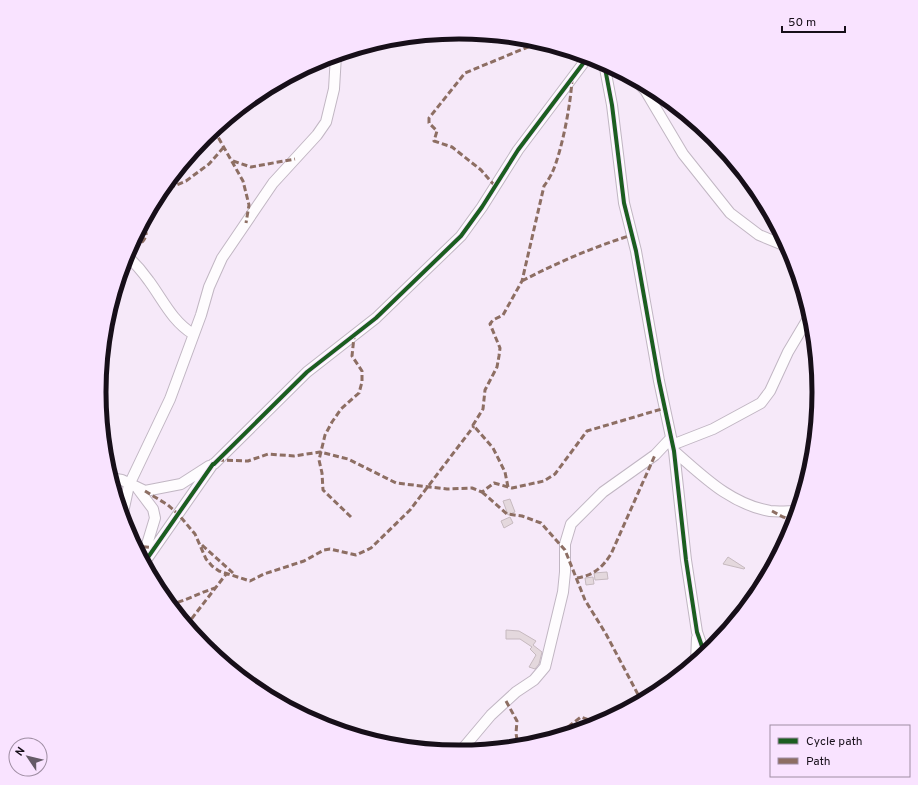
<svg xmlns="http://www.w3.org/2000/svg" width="918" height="785" viewBox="0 0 918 785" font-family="Overpass,sans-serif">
<rect width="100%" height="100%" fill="#f6e9f9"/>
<!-- building -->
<path fill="#e4d8dd" stroke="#c6b9bf" d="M510 499 515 512 508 515 503 501Z
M510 517 513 523 504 528 501 521Z
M728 557 745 568 744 569 723 564Z
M607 572 608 579 595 580 594 573Z
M593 577 594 584 586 585 585 578Z
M506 630 519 631 536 641 533 645 542 652 539 664 535 669 529 667 536 655 530 649 532 647 520 639H506Z"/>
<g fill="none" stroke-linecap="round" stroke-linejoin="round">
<!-- minor casing -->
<g stroke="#c1b6c3" stroke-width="12">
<path id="minor" d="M604 63 612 105 624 203 636 251 659 381 674 451 686 560 697 632 705 655
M636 81 645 90 683 154 730 213 759 235 788 247
M126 255C135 263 142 271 149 281 163 300 172 321 193 334
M672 445 713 429 761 403 770 391 788 352 810 315
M674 451C703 476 730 504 770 511 779 512 789 511 798 511
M110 478 122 480 145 491 181 484 209 466
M138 489 153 509 155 518 142 561
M122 517 129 485 170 399 201 315 209 287 222 258 273 183 317 135 326 122 334 89 336 55
M144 563 213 464H214L307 372 376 318 461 236 482 207 518 150 588 57
M696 662 697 638
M459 753 491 715 516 692 534 680 545 667 563 592 565 572V544L571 524 603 492 655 455 671 438"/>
</g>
<!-- minor -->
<use href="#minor" stroke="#fefcfe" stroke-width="10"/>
<!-- quiet -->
<path stroke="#8d6e63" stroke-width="3" stroke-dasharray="6 3" stroke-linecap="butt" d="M214 130 243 181 249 205 246 223
M233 161 251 167 295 159
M495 186 481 170 452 147 434 141 437 131 429 123V118L465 73 540 42
M147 215 162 191 186 181 209 164 223 148
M127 253C133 249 147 242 146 233L141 227
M522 281C558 262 594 247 632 235
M218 460 248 461 268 454 294 456 320 452 348 459 396 483 447 489 472 488 482 492 494 483 512 488 544 481 555 474 587 431 665 408
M508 487 505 472 493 448 473 425 483 409 485 390 497 367 499 356 500 348 490 324 493 320 503 315 522 281 544 186C547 182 550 177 552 173 562 151 571 103 572 79
M145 491 168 505 178 514 195 534 206 559 212 566 219 571 250 581 264 574 304 561 324 550 330 549 356 555 371 548 410 510 474 426
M482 492 507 514 522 516 541 523 565 550 585 600 606 634 642 702
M772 511 783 517 795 520
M351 517 323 490 322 473 319 460 325 435 332 422 341 409 359 393 362 382V371L352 356 354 337
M202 545 233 573
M134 546 156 548
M577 578C594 575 602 568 611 554L655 455
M169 605C185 601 199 593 215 588
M186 626 227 573
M506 701 517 721 516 733 518 747
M518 746 527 741 564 730 581 717 592 721 602 717 607 720"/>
<!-- cycleway casing -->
<g stroke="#f9e3ff" stroke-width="6">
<path id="cycleway" d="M604 63 612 105 624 203 636 251 659 381 674 451 686 560 697 632 705 655
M144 563 213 464H214L307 372 376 318 461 236 482 207 518 150 588 57"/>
</g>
<!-- cycleway -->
<use href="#cycleway" stroke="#1b5e20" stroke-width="4"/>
</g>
<!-- crop -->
<path d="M0 0H918V785H0ZM106 392a353 353 0 1 1 706 0a353 353 0 1 1-706 0Z" fill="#f9e3ff" fill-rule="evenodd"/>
<path fill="none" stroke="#170f19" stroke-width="5" d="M106 392a353 353 0 1 1 706 0a353 353 0 1 1-706 0Z"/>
<!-- legend -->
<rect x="770" y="725" width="140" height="52" fill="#f9e3ff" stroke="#9f8ea3"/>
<rect x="778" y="738" width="20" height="6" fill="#1b5e20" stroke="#9f8ea3"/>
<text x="806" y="745" font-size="12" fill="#170f19">Cycle path</text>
<rect x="778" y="758" width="20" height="6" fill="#8d6e63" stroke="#9f8ea3"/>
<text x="806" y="765" font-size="12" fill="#170f19">Path</text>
<!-- north arrow -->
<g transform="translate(28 757) rotate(305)"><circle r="19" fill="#f9e3ff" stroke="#9f8ea3"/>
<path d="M0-3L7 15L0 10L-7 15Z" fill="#655b67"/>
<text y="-6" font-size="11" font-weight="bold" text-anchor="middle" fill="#170f19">N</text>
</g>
<!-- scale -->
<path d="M782 26v6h63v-6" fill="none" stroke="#170f19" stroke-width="2"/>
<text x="788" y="26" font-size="12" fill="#170f19" stroke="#f9e3ff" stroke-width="3" paint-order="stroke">50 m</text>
</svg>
